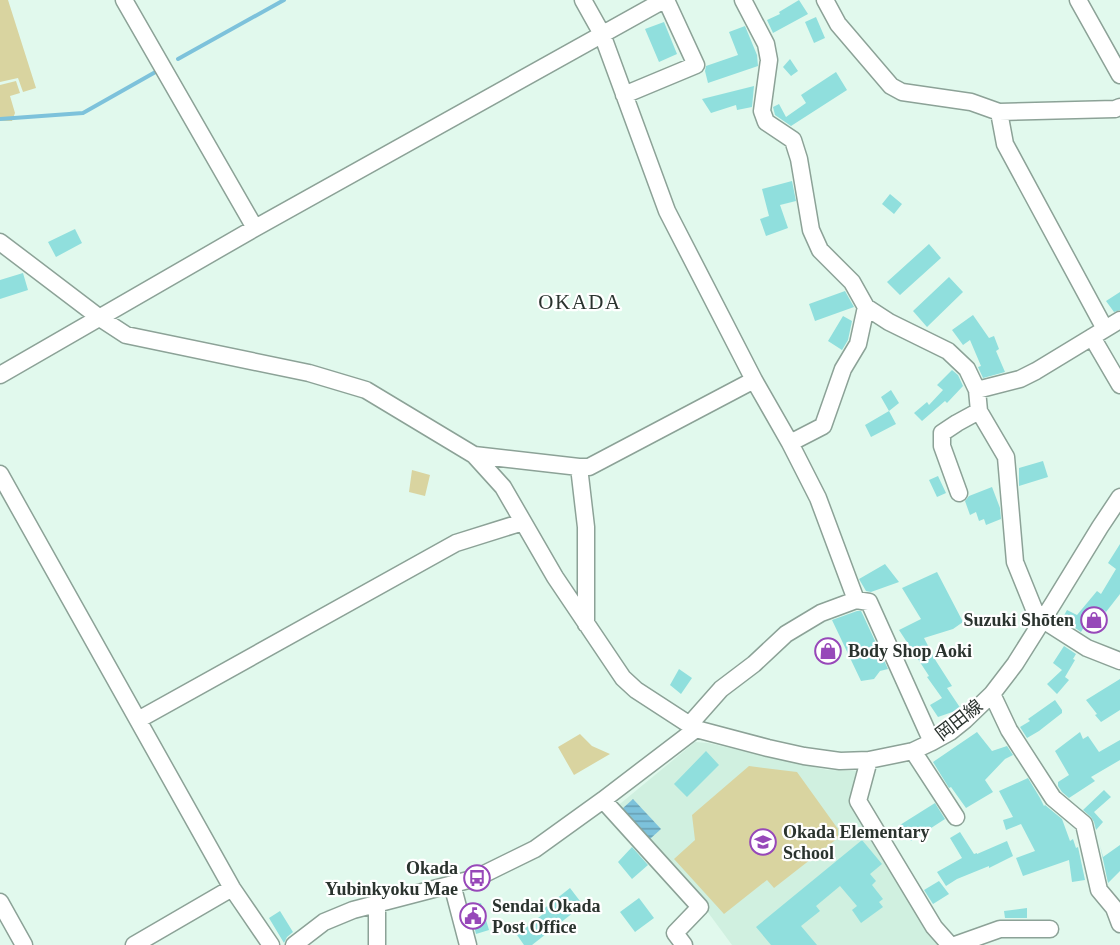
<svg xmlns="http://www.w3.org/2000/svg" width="1120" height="945" viewBox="0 0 1120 945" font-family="'Times New Roman','Noto Sans JP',serif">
<defs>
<pattern id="water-rules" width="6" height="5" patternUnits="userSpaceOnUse" patternTransform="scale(1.5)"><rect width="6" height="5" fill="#7dc2db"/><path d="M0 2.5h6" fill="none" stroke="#679eb2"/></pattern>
</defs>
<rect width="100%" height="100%" fill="#e1f9ed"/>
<!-- built -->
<path fill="#d0f0e0" d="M695 742 708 743 827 770 859 771 857 785 943 945H732L707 911 710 907 615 808Z"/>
<!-- grass -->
<path fill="#d9d4a0" d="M0 0H8L36 88 23 92 18 78 0 82Z
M16 81 20 93 10 96 15 113 12 121H0V85Z
M412 470 430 475 425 496 409 492Z
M580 734 592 746 610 754 574 775 558 747Z
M749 766 797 772 838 829V838L774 888 767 880 724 914 674 859 695 840 692 815Z"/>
<!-- water -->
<path fill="url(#water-rules)" d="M633 799 661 829 650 839 622 809Z"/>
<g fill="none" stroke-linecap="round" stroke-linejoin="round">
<!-- stream -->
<path stroke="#7dc2db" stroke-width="4" d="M178 59 284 0
M0 119 83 113 159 70"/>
</g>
<!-- building -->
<path fill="#90dfdd" d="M799 0 808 14 773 33 767 20 780 14 779 12Z
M816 17 825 38 814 43 805 22Z
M664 22 677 54 659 62 645 29Z
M745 26 757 55 758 66 708 83 705 71 706 66 738 55 729 32Z
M790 59 798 71 791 76 783 67Z
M836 72 847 90 791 126 775 115 773 107 779 104 786 117 806 103 801 95Z
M754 86 752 107 737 110 736 105 711 113 702 99Z
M792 181 796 201 780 205 788 228 766 236 760 219 769 216 762 189Z
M890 194 902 204 894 214 882 204Z
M75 229 82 243 56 257 48 242Z
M929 244 941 258 900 295 887 282Z
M23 273 28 290 0 299V280Z
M949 277 963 292 927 327 913 311Z
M845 291 854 307 815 321 809 304Z
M1120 292V310L1114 312 1106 301Z
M973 315 989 338 994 336 999 349 996 351 1005 372 983 378 978 367 981 366 970 340 963 345 952 330Z
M843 316 852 321 848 340 842 350 828 341Z
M952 370 958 375 963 386 947 403 945 401 922 421 914 413 927 402 929 405 943 390 937 385Z
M891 390 899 403 889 411 881 397Z
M889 411 896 424 871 437 865 425Z
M1043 461 1048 477 1019 486V468Z
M938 476 946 493 937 497 929 480Z
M992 487 1000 508 1001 519 986 525 984 519 979 521 976 512 970 515 965 501 969 496Z
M1120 544V594L1106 612 1104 610 1089 629 1084 627 1081 632 1062 619 1067 610 1077 615 1097 591 1101 594 1116 569 1108 563Z
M885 564 899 582 871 592 866 591 859 579Z
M937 572 963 622 953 629 924 638 936 661 952 686 947 688 961 709 938 717 930 705 942 698 927 677 929 676 899 630 921 619 902 588Z
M857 611H861L863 615 888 669 880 671 874 679 861 681 832 620Z
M1064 646 1076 654 1073 659 1075 660 1065 677 1069 680 1057 694 1047 684 1062 670 1053 663Z
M679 669 692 678 681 694 670 685Z
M1120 679V710L1101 722 1095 715 1097 714 1086 700Z
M1055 700 1062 710V713L1039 731 1027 738 1020 727 1030 721 1028 719Z
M977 732 992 751 1007 746 1013 755 1005 759 985 780 993 792 966 808 951 787 949 788 933 762Z
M1080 732 1083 739 1088 736 1099 752 1120 740V760L1091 777 1095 781 1069 798 1062 792 1058 786V782L1069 775 1055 751Z
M706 751 719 765 687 797 674 784Z
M1028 778 1040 798 1044 806 1045 805 1062 819 1070 841 1073 839 1076 848 1078 847 1085 880 1072 882 1069 860 1023 876 1016 858 1035 851 1021 824 1006 830 1003 820 1013 817 999 791Z
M1104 790 1111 797 1094 812 1103 822 1096 830 1094 822 1091 817 1083 810Z
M935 803 945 819 911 841 900 825Z
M960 832 974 854 977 853V854L1007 841 1013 856 989 868V866L957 879 946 886 937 872 962 858 950 838Z
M862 840 882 864 870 874 876 881 872 885 883 899 879 902 883 907 861 923 852 910 857 906 840 886 816 906 820 911 801 926 817 945H771L756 927Z
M1100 845 1103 857 1120 845V871L1108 883Z
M632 847 648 865 632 879 618 862Z
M939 881 949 894 933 904 924 890Z
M570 888 583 905 532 945H524L517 935 543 914 541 911Z
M639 898 654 918 635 932 620 912Z
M481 903 489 930 476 934 469 906Z
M1027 908V918H1005L1004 911Z
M280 911 293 932 287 937 284 943 269 918Z"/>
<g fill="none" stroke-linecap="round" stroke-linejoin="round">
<!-- minor casing -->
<g stroke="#8ca297" stroke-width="19">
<path id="minor" d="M124 0 255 228
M583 0 602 34 667 211 754 380 790 443 818 498 856 600
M743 0 766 44 769 60 762 111 766 122 793 140 799 159 811 230 820 250 852 282 866 307 889 322 948 351 967 369 977 390 979 411 1006 457 1015 562 1034 609 1043 620 1087 648 1120 661
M825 0 838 24 891 86 902 92 971 102 999 112 1115 109 1120 107
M1078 0 1120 75
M624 95 696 65 666 0
M999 112 1005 144 1105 329
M0 242 100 318 126 335 309 373 366 390 474 455 503 487 555 577 623 678 636 690 696 729 768 748 804 756 840 761 869 760 913 751 932 742 950 732 965 720 992 694 1015 664 1054 602 1100 527 1120 497
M1092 337 1120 385
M0 375 255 228 664 0
M977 390 1020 379 1036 371 1120 320
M790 443 823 426 843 369 858 344 866 307
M474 455 579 467
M0 474 232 888 271 945
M959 493 942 446V433L957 423 979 411
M586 624V527L579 467H589L754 380
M992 694 1009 730 1053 798 1084 824 1099 890 1114 908 1120 924
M138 720 456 543 523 522
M690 724 721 689 754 664 786 634 821 613 856 600 869 602 932 742
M913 751 956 817
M869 760 858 801 934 927 950 945
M603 800 700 907 675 933 684 945
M452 884 468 945
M0 902 24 945
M134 945 232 888
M294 945 324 922 353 910 476 878 535 849 603 800 696 729
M377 945V904
M955 945 1000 929H1050"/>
</g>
<!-- minor -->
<use href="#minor" stroke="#fff" stroke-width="16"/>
</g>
<!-- icons -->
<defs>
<g id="shop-ring" transform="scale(1.35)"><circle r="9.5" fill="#fff" stroke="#9748b9" stroke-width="1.5"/><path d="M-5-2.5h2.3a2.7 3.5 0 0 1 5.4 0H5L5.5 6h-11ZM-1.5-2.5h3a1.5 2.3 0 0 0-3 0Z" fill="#9748b9"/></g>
<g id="school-ring" transform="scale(1.35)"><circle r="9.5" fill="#fff" stroke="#9748b9" stroke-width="1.5"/><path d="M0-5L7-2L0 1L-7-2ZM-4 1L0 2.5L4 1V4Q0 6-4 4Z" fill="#9748b9"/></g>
<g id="bus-ring" transform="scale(1.35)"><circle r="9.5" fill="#fff" stroke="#9748b9" stroke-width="1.5"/><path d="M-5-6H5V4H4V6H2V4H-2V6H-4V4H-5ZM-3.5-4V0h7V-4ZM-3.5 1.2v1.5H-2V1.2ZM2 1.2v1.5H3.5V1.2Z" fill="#9748b9"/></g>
<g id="civic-ring" transform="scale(1.35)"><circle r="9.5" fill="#fff" stroke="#9748b9" stroke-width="1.5"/><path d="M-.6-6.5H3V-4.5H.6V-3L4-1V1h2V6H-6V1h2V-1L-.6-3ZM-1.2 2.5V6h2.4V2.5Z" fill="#9748b9"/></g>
</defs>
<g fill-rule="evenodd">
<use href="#shop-ring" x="1094" y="620"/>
<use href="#shop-ring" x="828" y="651"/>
<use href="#school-ring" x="763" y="842"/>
<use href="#bus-ring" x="477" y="878"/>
<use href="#civic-ring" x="473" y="916"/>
</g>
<g text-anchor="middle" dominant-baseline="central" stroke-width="4.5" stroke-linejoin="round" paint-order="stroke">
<!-- poi labels -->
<g font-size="18" font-weight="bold" fill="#2a332e" stroke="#fff" text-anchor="start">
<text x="1074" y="620" text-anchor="end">Suzuki Shōten</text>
<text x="848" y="651">Body Shop Aoki</text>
<text x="783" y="832">Okada Elementary<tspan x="783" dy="21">School</tspan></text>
<text x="458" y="868" text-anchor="end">Okada<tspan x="458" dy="21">Yubinkyoku Mae</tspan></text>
<text x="492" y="906">Sendai Okada<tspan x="492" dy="21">Post Office</tspan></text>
</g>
<!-- street labels -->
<g font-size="18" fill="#2a332e" stroke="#fff">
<text transform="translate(959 720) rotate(-38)">岡田線</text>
</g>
<!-- quarter labels -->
<g font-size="21" letter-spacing="1.5" fill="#2a332e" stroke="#fff">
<text x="580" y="302">OKADA</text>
</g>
</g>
</svg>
